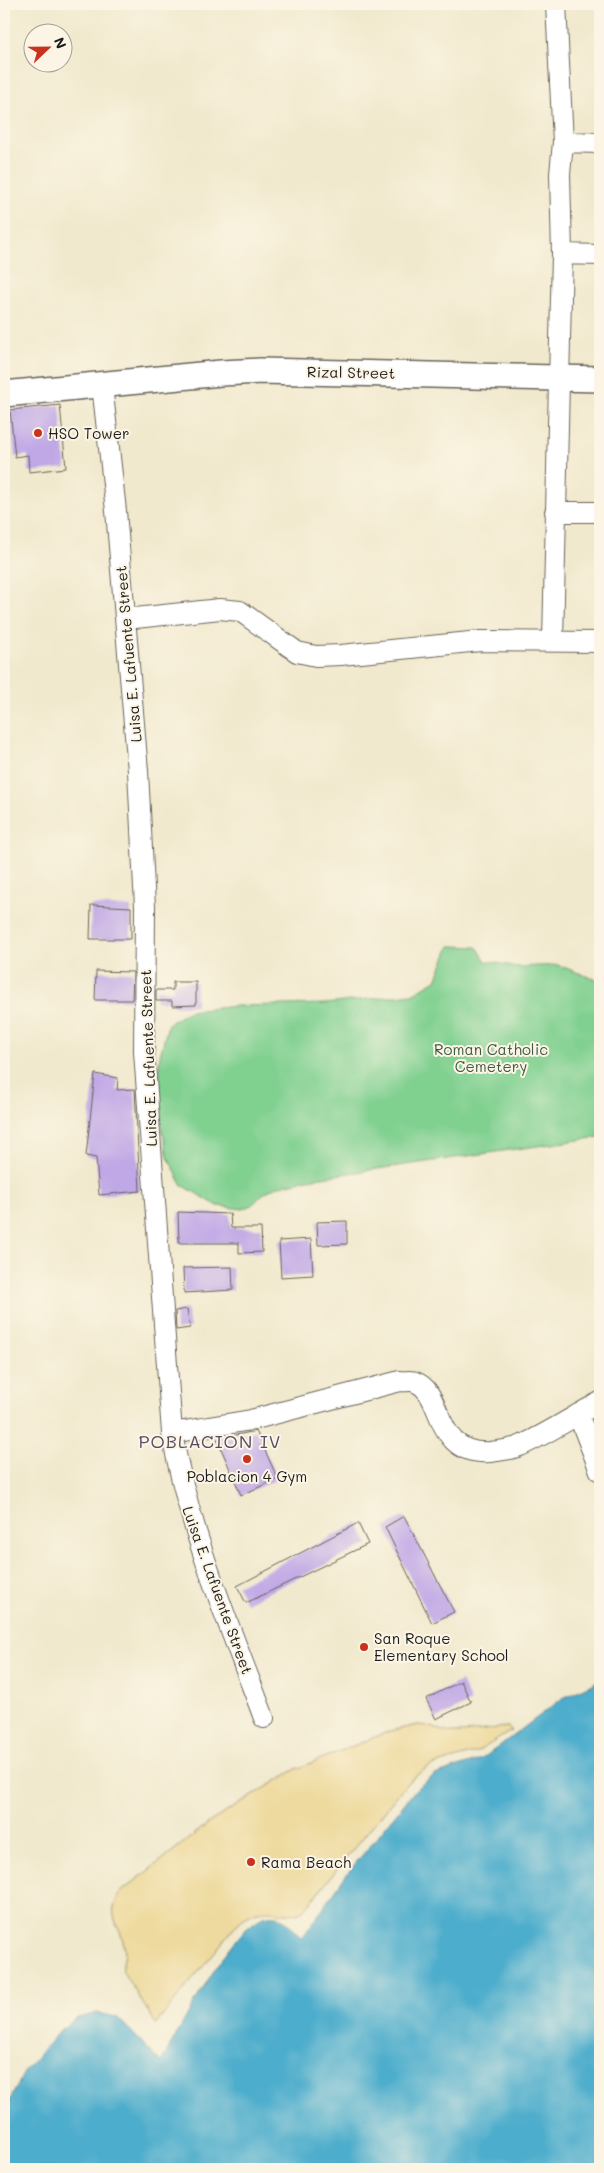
<svg xmlns="http://www.w3.org/2000/svg" width="604" height="2173" viewBox="0 0 604 2173" font-family="Mali,sans-serif">
<rect width="100%" height="100%" fill="#fcf5e5"/>
<filter id="ink" filterUnits="userSpaceOnUse"><feTurbulence type="fractalNoise" baseFrequency=".02" numOctaves="2"/><feDisplacementMap in="SourceGraphic" scale="10" xChannelSelector="R" yChannelSelector="G"/><feConvolveMatrix kernelMatrix="1 2 1 2 8 2 1 2 1" color-interpolation-filters="sRGB"/></filter>
<filter id="wash" filterUnits="userSpaceOnUse"><feTurbulence type="fractalNoise" baseFrequency=".0096" numOctaves="4" result="noise"/><feDisplacementMap in="SourceGraphic" scale="20" xChannelSelector="R" yChannelSelector="G"/><feGaussianBlur stdDeviation="1.12" result="paint"/><feColorMatrix in="noise" values="0 0 0 0 0 0 0 0 0 0 0 0 0 0 0 0 0 1.4 0 .05"/><feComposite in="paint" operator="in"/></filter>
<g filter="url(#wash)">
<rect width="100%" height="100%" fill="#f1e9cd"/>
<!-- green -->
<path fill="#80d090" stroke="#4e7656" d="M450 946 477 947 486 961 518 967 558 965 600 981V1137L308 1179 275 1187 263 1194 252 1205 243 1209 218 1206 182 1185 168 1157 160 1119 159 1060 168 1024 189 1011 237 1006 325 1004 412 994 436 980Z"/>
<!-- sand -->
<path fill="#eeda9e" stroke="#857b5d" d="M418 1725C431 1725 441 1732 453 1733 471 1734 489 1728 508 1727L511 1731 477 1752 428 1767 408 1782 304 1910C285 1922 269 1898 239 1922L156 2024 123 1972C121 1963 127 1954 124 1945 119 1922 105 1916 121 1892L210 1822 296 1769 390 1731Z"/>
<!-- water -->
<path fill="#4dadcc" stroke="#346474" d="M600 1680V2169H4V2111L25 2071 61 2029 78 2018 97 2013 117 2017 161 2062C180 2031 233 1921 268 1916 284 1913 292 1929 302 1938L346 1875 417 1788 435 1775 482 1759 563 1698Z"/>
<g id="blocks">
<!-- building -->
<path fill="#c0a7e6" d="M60 405 66 468 29 472 28 455 15 457 10 410Z
M91 905 131 907V939H90Z
M96 971 133 972 132 1000H95Z
M173 982H196V1005L172 1006V1001H156V990H173Z
M95 1074 118 1078 117 1090 135 1089 140 1191 99 1195 96 1158 86 1156Z
M178 1212 230 1214 231 1228H261L262 1252 239 1253V1243H179Z
M347 1221V1244L318 1245 317 1222Z
M311 1239 313 1275 281 1277 279 1241Z
M232 1267 233 1290 184 1293 183 1268Z
M187 1309 190 1328 176 1330 175 1311Z
M256 1431 278 1479 241 1495 217 1439Z
M404 1516 454 1612 432 1623 385 1527Z
M358 1523 368 1544 246 1603 237 1586Z
M461 1681 471 1702 436 1719 426 1699Z"/>
</g>
</g>
<g filter="url(#ink)">
<use href="#blocks" fill-opacity="0" stroke="#67645a" stroke-width="1"/>
<g fill="none" stroke-linecap="round" stroke-linejoin="round">
<!-- minor casing -->
<g stroke="#67645a" stroke-width="22">
<path id="minor" d="M563 142 600 143
M562 254 600 255
M102 385 116 511 138 771 145 907 144 1052 172 1433C189 1532 229 1624 264 1718
M555 512H600
M126 619 220 609 240 611 297 652 316 656 341 655 480 641 600 642
M553 641 562 254 560 174 563 142 556 4
M578 1414 600 1471
M172 1433 251 1420 400 1381C404 1382 411 1380 415 1382 445 1392 432 1456 490 1452 500 1451 510 1450 520 1446 547 1434 574 1416 600 1402"/>
</g>
<!-- major casing -->
<g stroke="#67645a" stroke-width="28">
<path id="major" d="M4 394 221 373 261 371 600 379"/>
</g>
<!-- minor -->
<use href="#minor" stroke="#fff" stroke-width="20"/>
<!-- major -->
<use href="#major" stroke="#fff" stroke-width="25"/>
</g>
</g>
<!-- markers -->
<g fill="#c8321e" stroke="#fcf5e5" stroke-width="2">
<circle cx="38" cy="433" r="5"/>
<circle cx="247" cy="1459" r="5"/>
<circle cx="364" cy="1647" r="5"/>
<circle cx="251" cy="1862" r="5"/>
</g>
<g text-anchor="middle" dominant-baseline="central" stroke-width="4" stroke-linejoin="round" paint-order="stroke">
<!-- street labels -->
<g font-size="15" fill="#1c1c1c" stroke="#fcf5e5">
<text transform="translate(351 372) rotate(1)">Rizal Street</text>
<text transform="translate(128 654) rotate(-95)">Luisa E. Lafuente Street</text>
<text transform="translate(148 1058) rotate(-92)">Luisa E. Lafuente Street</text>
<text transform="translate(218 1590) rotate(70)">Luisa E. Lafuente Street</text>
</g>
<!-- poi labels -->
<g font-size="15" fill="#1c1c1c" stroke="#fcf5e5" text-anchor="start">
<text x="48" y="433">HSO Tower</text>
<text x="247" y="1476" text-anchor="middle">Poblacion 4 Gym</text>
<text x="374" y="1638">San Roque<tspan x="374" dy="17">Elementary School</tspan></text>
<text x="261" y="1862">Rama Beach</text>
</g>
<!-- park labels -->
<g font-size="15" fill="#3f5b45" stroke="#fcf5e5">
<text x="491" y="1049">Roman Catholic<tspan x="491" dy="17">Cemetery</tspan></text>
</g>
<!-- quarter labels -->
<g font-size="18" letter-spacing="1" fill="#554d63" stroke="#fcf5e5">
<text x="210" y="1441">POBLACION IV</text>
</g>
</g>
<!-- margin -->
<rect width="604" height="2173" fill="none" stroke="#fcf5e5" stroke-width="20"/>
<!-- north arrow -->
<g transform="translate(48 48) rotate(68)"><circle r="24" fill="#fcf5e5" stroke="#a29e95"/>
<path d="M0-4L9 19L0 12L-9 19Z" fill="#c8321e"/>
<text y="-8" font-size="14" font-weight="bold" text-anchor="middle" fill="#1c1c1c">N</text>
</g>
</svg>
